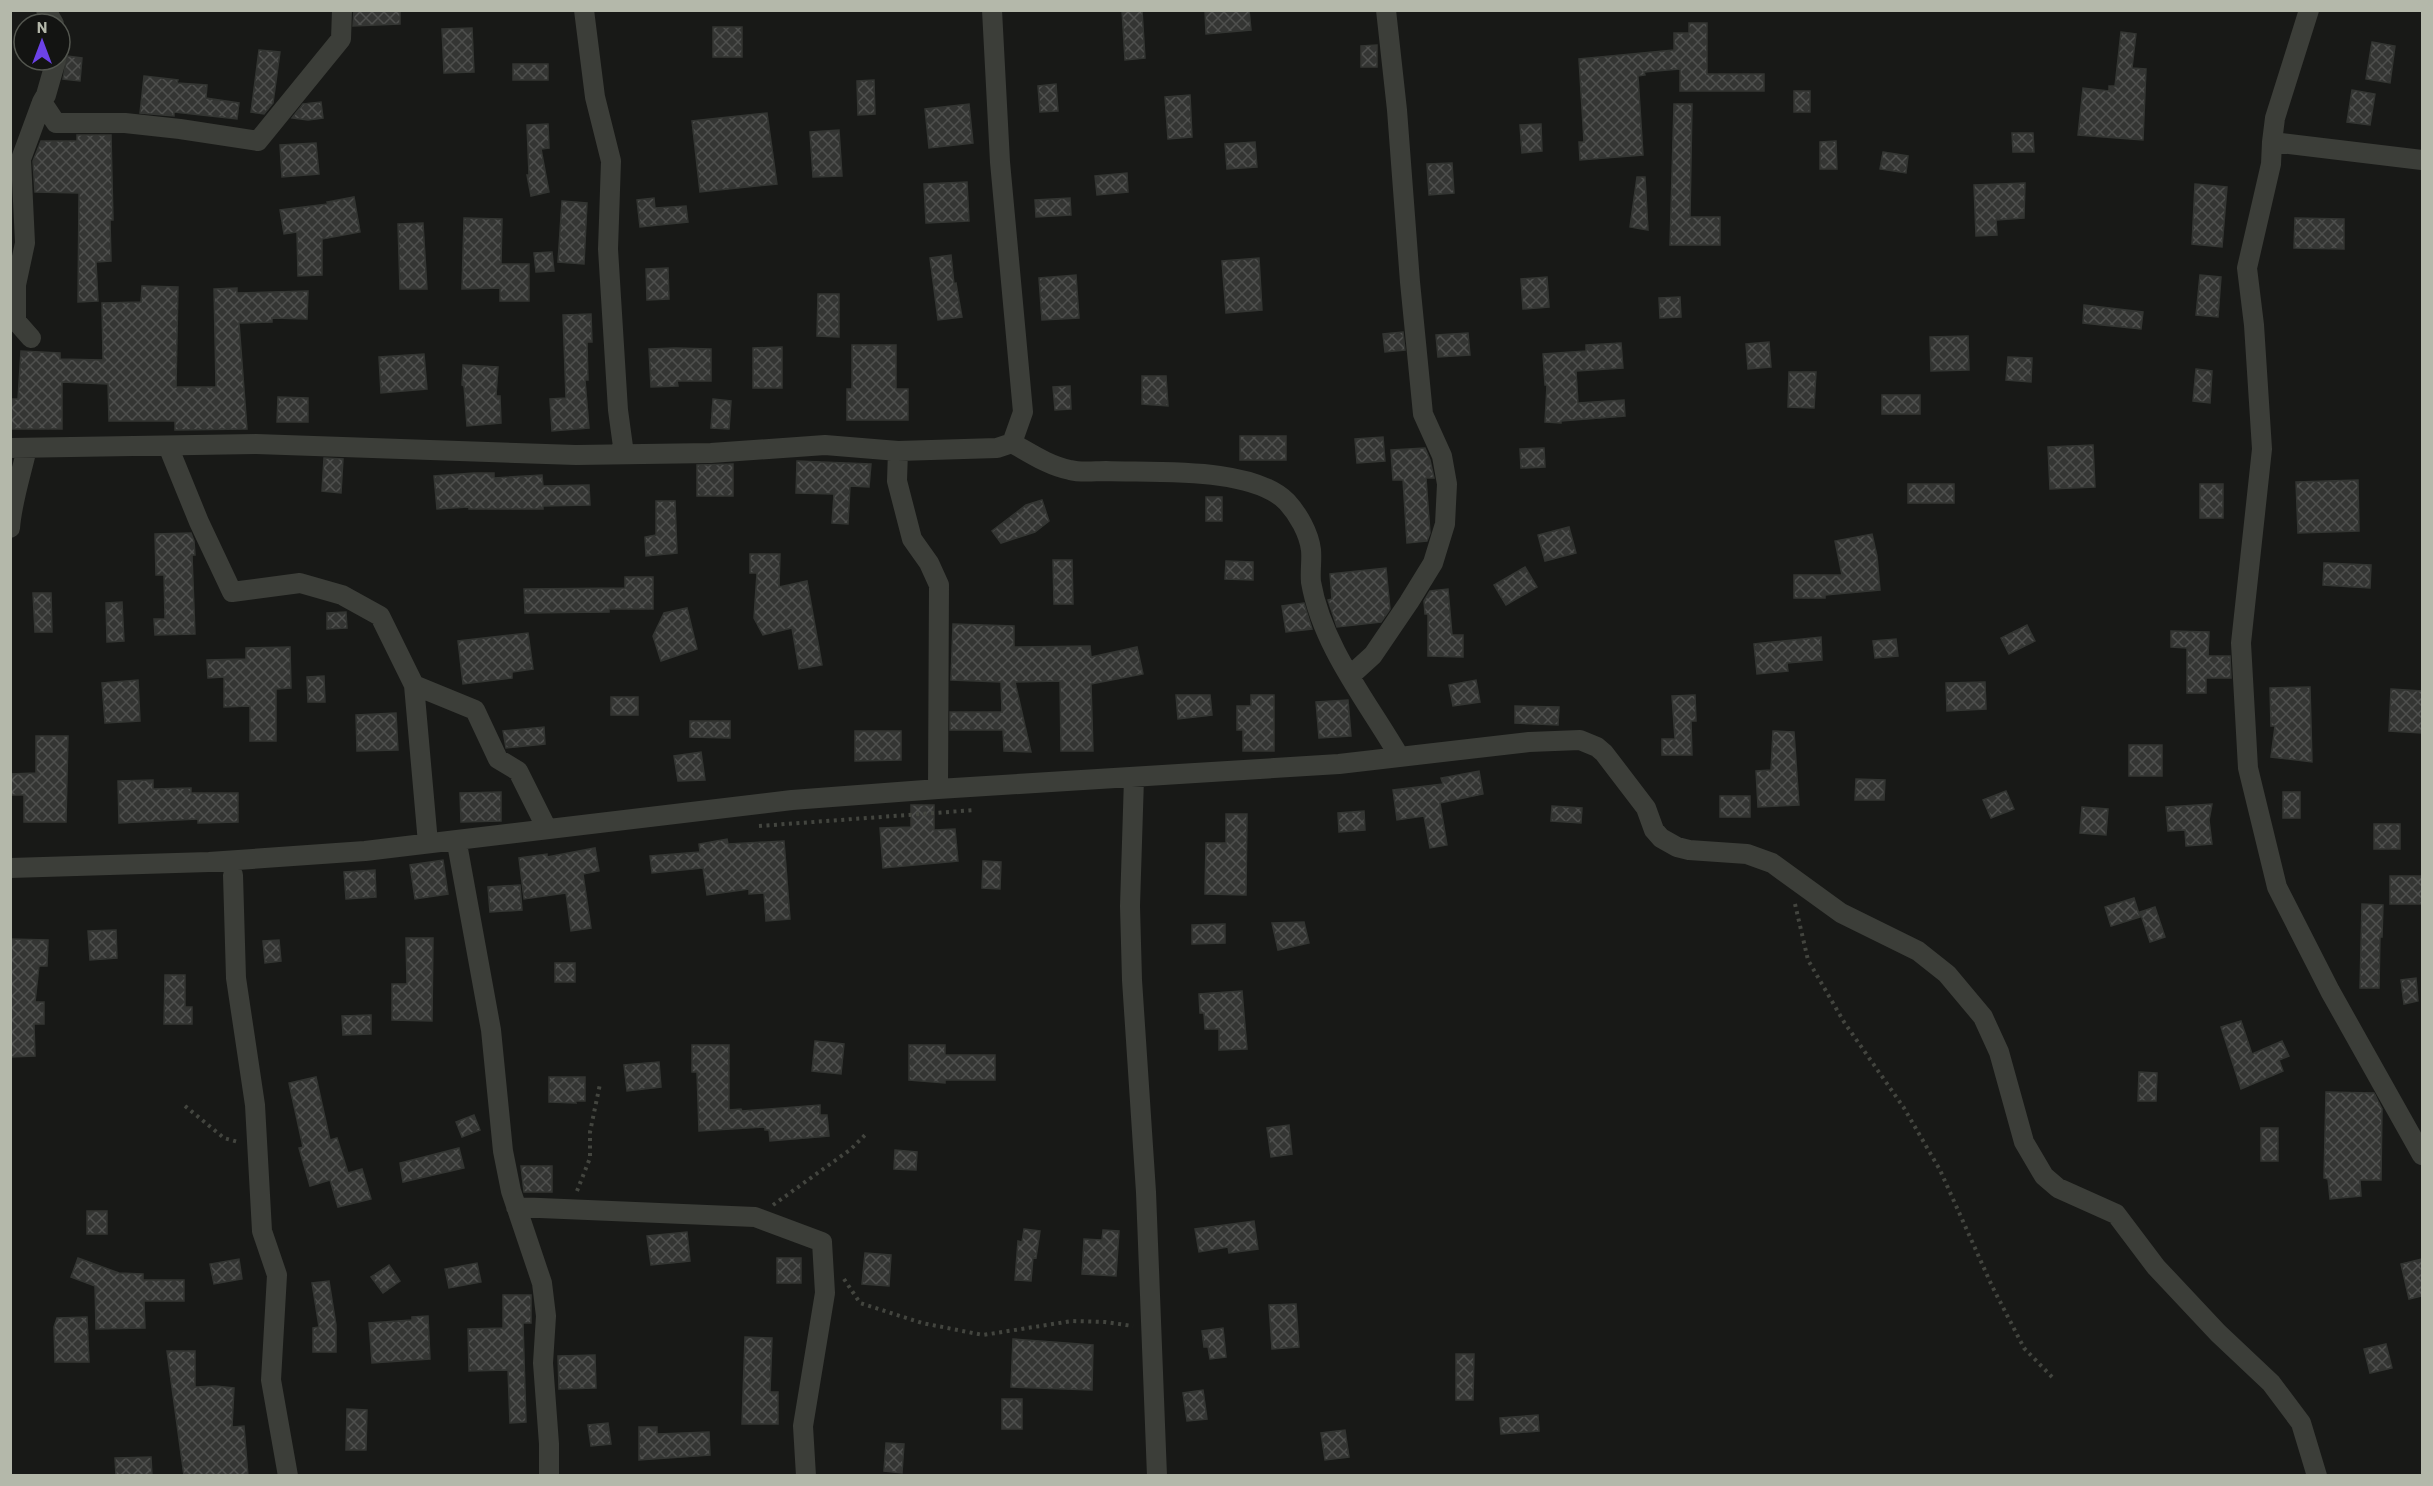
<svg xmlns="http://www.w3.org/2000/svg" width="2433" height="1486" viewBox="0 0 2433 1486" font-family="Barlow,sans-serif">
<defs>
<pattern id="building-cross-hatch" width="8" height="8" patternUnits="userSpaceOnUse" patternTransform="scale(1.5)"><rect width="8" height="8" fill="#343533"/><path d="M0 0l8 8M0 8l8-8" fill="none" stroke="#4f504e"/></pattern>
</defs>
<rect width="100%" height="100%" fill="#181917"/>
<!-- building -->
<path fill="url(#building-cross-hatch)" stroke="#333532" stroke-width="1.5" d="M354 10H400V24L353 26Z
M1122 10H1142L1145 58 1125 60Z
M1205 10H1249L1251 30 1206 34Z
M1689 23H1707V74H1764V91H1680V69L1644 72 1645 75 1638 76 1643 155 1580 160 1579 142H1584L1579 59 1674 50V33H1689Z
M713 27H742V57H713Z
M472 28 474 72 444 73 442 29Z
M2121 32 2136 34 2132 68 2146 69 2143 140 2078 135 2083 88 2109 91V86H2115Z
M2372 42 2395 46 2390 83 2366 79Z
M1377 45V67H1361V46Z
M259 50 280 52 273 103 264 114 251 112Z
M67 56 82 58 80 81 63 79Z
M513 64H548V80H513Z
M144 76 178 80 177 83 207 85 206 98 239 103 237 119 174 112V116L140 113Z
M874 80 875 114 858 115 857 81Z
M1056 84 1058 111 1040 112 1038 86Z
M2352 90 2375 94 2370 125 2347 122Z
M1794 91H1810V112H1794Z
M1190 95 1192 137 1168 139 1165 97Z
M321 102 323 118 308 120 292 118 303 104Z
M969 104 973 143 929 148 925 109Z
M1674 104H1692L1690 217H1720V245H1670Z
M767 113 777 184 700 192 692 121Z
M548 124 549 148 541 149 549 192 531 196 527 175H529L527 125Z
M1541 124 1542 151 1522 153 1520 125Z
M839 130 842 176 813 177 810 132Z
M2012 133H2033L2034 152H2013Z
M77 135H111L113 220H110L111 261 96 262 98 301 78 302 79 193 35 192 33 161 41 141H77Z
M1836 141 1837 169H1820V142Z
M1255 142 1257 167 1227 169 1225 144Z
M316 143 319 174 282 177 280 145Z
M1883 152 1908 156 1906 173 1880 169Z
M1452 163 1454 193 1429 195 1427 164Z
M1127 173 1128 192 1097 195 1095 176Z
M1637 177H1645L1648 230 1630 227Z
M967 182 969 221 926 223 924 184Z
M2025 183 2024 218 1996 220 1997 235 1976 236 1974 185Z
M2195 184 2227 187 2222 247 2192 244Z
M354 197 360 232 322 239V275L298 276 297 232 284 234 280 210 328 204 327 202Z
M654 198 655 208 686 206 688 222 640 227 637 200Z
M1070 198 1071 215 1036 217 1035 200Z
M562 201 587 203 584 264 558 262Z
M464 218 502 219 501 264H529V301H500V288L462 289Z
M2295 218 2344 219V249L2294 248Z
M423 223 427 289H400L398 224Z
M552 252 554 271 536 272 534 253Z
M951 255 954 284 956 283 962 317 938 320 930 258Z
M1259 258 1262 310 1226 313 1222 261Z
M668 268 669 299 647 300 646 269Z
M1076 275 1079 318 1042 320 1039 278Z
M2200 275 2221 277 2218 317 2196 315Z
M1547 277 1549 307 1523 309 1521 279Z
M142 286 178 287 176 387H216L214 289 237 288V293L308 291 307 319 272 318V322L239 323 247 429 175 430V421H109L108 384 62 382V429H10V399H18L21 351 60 353V359L103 360 102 303 141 302Z
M818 294H839V337L817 336Z
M1680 297 1681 317 1660 318 1659 298Z
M2084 305 2143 312 2141 329 2083 323Z
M591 314 592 342H587L588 380H585L589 428 552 431 550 399 566 398 563 315Z
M1403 332 1405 350 1385 352 1383 334Z
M1468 333 1470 355 1438 357 1436 335Z
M1968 336 1969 370 1931 371 1930 337Z
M1769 342 1771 367 1748 369 1746 344Z
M1621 343 1623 368 1576 371 1578 403 1624 400 1625 416 1561 421V423L1545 422 1547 385H1545L1543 354 1586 351V345Z
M852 345H896V389H908V420H847V389H852Z
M782 347V388H753V348Z
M676 348 711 349V381H677L678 386 651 387 649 349Z
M424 354 427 389 381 393 379 357Z
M2008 357 2032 358 2031 382 2006 380Z
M463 365 498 367 496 396H500L501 423 467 426 464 386 462 385Z
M2196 369 2212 371 2210 403 2193 401Z
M1789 372H1816L1814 408 1788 407Z
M1142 376H1166L1168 406 1142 404Z
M1070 386 1071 409 1055 410 1053 387Z
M1882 395H1920V414H1882Z
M278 397 308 398V422H277Z
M713 399 731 401 729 429 711 428Z
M1240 436H1286V460H1240Z
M1383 437 1385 461 1357 463 1355 439Z
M2093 445 2095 487 2050 489 2048 447Z
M1425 448 1430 460 1434 478H1426L1430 533 1427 541 1407 543 1403 480H1393L1391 450Z
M1544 448 1545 467 1521 468 1520 449Z
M324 458 343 459 341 493 322 491Z
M797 461 871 464 869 487 850 486 848 524 832 523 834 494 796 493Z
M733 464V496H697V465Z
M474 473H494V478L542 475 543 486 589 485 590 505 543 506V509H469V507L437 509 434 476Z
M2358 480 2359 531 2298 533 2296 482Z
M1908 484H1954V503H1908Z
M2200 484H2223V518H2200Z
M1206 497H1222V521H1206Z
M1042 500 1049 521 1035 532 1001 543 992 531 1026 505Z
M656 501H675L677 553 646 556 645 537 656 535Z
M1569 527 1576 553 1545 561 1538 535Z
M191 533 194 541 195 555H192L195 634 155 635 154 619H165L164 575H156L155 534Z
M1872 534 1877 556 1880 590 1825 595V598H1794V575H1842L1835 541Z
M750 554H780L779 587 807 581 822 665 799 669 792 628 763 635 754 618 757 573H750Z
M1053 560H1072L1073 604H1054Z
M1226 561 1253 562V580L1225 579Z
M2324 563 2371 565 2370 588 2323 585Z
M1525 567 1537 587 1506 605 1494 585Z
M1386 568 1390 609 1381 622 1337 627 1328 600 1332 599 1330 574Z
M625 577H653V609H609V612L525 613 524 589 625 588Z
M1448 589 1452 635H1463V657L1428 656V614H1425L1424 601 1430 591Z
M33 593H51L52 632H35Z
M122 602 124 641 107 642 106 603Z
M1304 603 1312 629 1286 632 1282 606Z
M687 608 697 649 661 661 653 636 664 613Z
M346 612 347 628 327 629V613Z
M953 624 1014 626V647L1090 646 1091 657 1137 647 1143 674 1091 684 1093 751H1061L1060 681 1015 682 1031 752 1004 751 1003 730H950V712H1002L1001 682 951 680Z
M2027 625 2035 641 2009 654 2001 638Z
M2171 631 2209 632 2208 656H2230L2231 678H2206V693H2187V648L2171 647Z
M528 633 533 669 512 672V678L463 684 458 641Z
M1821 637 1822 660 1787 663 1788 671 1757 674 1754 644Z
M1896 639 1898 656 1875 658 1873 641Z
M290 647 291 688 276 689V741H250V706L224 707V677L208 678 207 660 246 659V648Z
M324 676 325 702H308L307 677Z
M138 680 140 721 105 723 102 683Z
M1476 680 1480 702 1453 706 1449 685Z
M1985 682 1986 709 1947 711 1946 683Z
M2310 687 2312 762 2271 757 2275 726H2271L2270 688Z
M2391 689 2422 691V733L2389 731Z
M1176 695H1210L1212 715 1178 719Z
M1251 695H1274V751H1243V730H1237V706H1251Z
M1695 695 1696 721H1691L1692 755H1662V739H1675L1672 696Z
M611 697H638V715H611Z
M1348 700 1351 736 1319 738 1316 702Z
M1515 706 1559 707 1558 725 1515 723Z
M396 713 398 750 357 751 356 715Z
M690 721H730V738L690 737Z
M544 727 545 744 506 748 503 731Z
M855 731H901V760L855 761Z
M1773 731 1794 732 1799 805 1758 807 1756 771 1771 770Z
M36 736H68L66 822H24V795H10V774L36 773Z
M2129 745H2162V776H2129Z
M701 752 705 780 678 781 674 756Z
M1479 771 1483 794 1440 803 1447 845 1430 848 1424 816 1397 820 1393 790 1443 784 1441 778Z
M1856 779 1885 780 1884 800H1855Z
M153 780V789L191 788V793H238V822L198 823V819L119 823 118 781Z
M2006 791 2014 809 1991 818 1983 800Z
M501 792V821L461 822 460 793Z
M2283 792H2300V818H2283Z
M1720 796H1750V817H1720Z
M2212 804 2209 820 2212 844 2186 846 2185 830 2168 831 2166 807Z
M911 805H934V830L955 829 958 861 883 868 880 828 911 827Z
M1552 806 1582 808 1581 823 1551 821Z
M2082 807 2108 809 2106 835 2080 833Z
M1364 811 1365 830 1339 832 1338 813Z
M1226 814H1247L1246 895 1205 894 1206 843H1226Z
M2374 824H2400V849H2374Z
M727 839 728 844 784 841 790 919 766 921 764 893 749 894V889L707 895 703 868 652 873 650 856 700 852 699 844Z
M595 848 599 871 583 874 591 928 571 931 566 893 524 899 519 858 547 854V857Z
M443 860 448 894 415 899 410 865Z
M983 861 1001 862 1000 889 982 888Z
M375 870 376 897 346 899 344 872Z
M2390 876H2422V904H2390Z
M520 885 522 910 490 912 488 887Z
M2134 898 2140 917 2111 926 2105 907Z
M2362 904 2383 905 2382 937H2380L2379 988H2360Z
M2155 907 2165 937 2150 942 2140 912Z
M1304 922 1309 943 1278 950 1272 923Z
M1225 924V943L1192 944V925Z
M116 930 117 958 90 960 88 931Z
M406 938H433L432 1021 392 1020V984H407Z
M10 939 48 940 47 966H39L35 1002H44V1024H34L35 1056 10 1057Z
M279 940 281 961 265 963 263 941Z
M555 963H575V982H555Z
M165 975H185V1007H192V1024H164Z
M2416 978 2418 1001 2404 1004 2401 980Z
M1242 991 1247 1049 1219 1050V1029H1205L1204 1013H1200L1199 994Z
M371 1015V1034L343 1035 342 1016Z
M2241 1021 2252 1054 2282 1041 2289 1056 2279 1060 2283 1071 2241 1089 2221 1027Z
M815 1041 844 1044 841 1074 812 1071Z
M692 1045H729V1110L741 1109 742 1111 820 1105V1115H827L829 1136 770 1141 769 1130H765V1127L699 1131 697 1072H692Z
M909 1045H945V1055H995V1080H945V1083L909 1080Z
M659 1062 661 1087 627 1091 624 1065Z
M2139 1072 2157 1073 2156 1101H2138Z
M316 1077 330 1140 337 1138 348 1173 362 1169 371 1199 338 1207 330 1180 310 1186 299 1148 303 1147 289 1083Z
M549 1077H585V1101H575L576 1103 549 1102Z
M2326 1092 2374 1093 2382 1109 2381 1180H2360L2361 1196 2330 1199 2328 1179 2324 1178Z
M474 1115 480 1130 462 1137 456 1122Z
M1289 1125 1292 1154 1271 1157 1267 1128Z
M2261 1128H2278V1161H2261Z
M459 1148 464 1168 403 1182 400 1163Z
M895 1150 917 1152 916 1170 894 1169Z
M521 1166H552V1192H524Z
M87 1211H107V1234H87Z
M1254 1221 1258 1249 1229 1253 1228 1247 1199 1252 1195 1229Z
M1024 1229 1040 1231 1036 1258 1033 1257 1031 1281 1015 1280 1018 1241 1022 1242Z
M1103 1230 1119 1231 1116 1276 1082 1274 1084 1239 1102 1240Z
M687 1232 690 1261 651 1265 647 1236Z
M865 1253 891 1255 889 1286 862 1284Z
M78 1258 119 1273 143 1274V1280H184V1301H144L145 1328 96 1329 95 1286 71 1277Z
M777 1258H801V1283H777Z
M239 1259 242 1279 214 1284 210 1264Z
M2422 1259V1296L2409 1299 2401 1264Z
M477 1263 481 1282 449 1288 445 1269Z
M389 1265 400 1281 383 1293 371 1277Z
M329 1281 336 1325 335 1326H336V1352H313V1328L319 1327 312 1283Z
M503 1295H531V1323H523L526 1422 510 1423 508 1370 469 1371 468 1329 503 1328Z
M1296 1304 1299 1347 1272 1349 1269 1305Z
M428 1316 430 1359 372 1363 369 1323 412 1320V1317Z
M87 1317 89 1362H55L54 1327 57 1318Z
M1223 1328 1226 1357 1210 1359 1208 1347H1204L1202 1331Z
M745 1337 772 1338 770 1392H778V1424H742Z
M1013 1339 1093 1345 1092 1390 1011 1387Z
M2386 1344 2392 1368 2370 1373 2364 1349Z
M167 1351H195V1387L215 1386 234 1388 232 1427 244 1426 248 1476H184Z
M1456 1354H1474L1473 1400H1456Z
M595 1355 596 1388 559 1389 558 1356Z
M1203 1390 1207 1419 1187 1421 1183 1393Z
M1002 1399H1022V1429H1002Z
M347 1409 367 1410 366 1450H346Z
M1538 1415 1539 1431 1501 1434 1500 1418Z
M608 1423 611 1444 591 1446 588 1425Z
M639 1427H657V1434L709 1432 710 1455 639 1460Z
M1345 1430 1349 1457 1325 1460 1321 1433Z
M886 1443 904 1444 902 1473 884 1471Z
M151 1457 152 1476H116L115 1458Z"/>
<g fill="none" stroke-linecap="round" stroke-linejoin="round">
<!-- path -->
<path stroke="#43453f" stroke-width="4" stroke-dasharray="3 4.5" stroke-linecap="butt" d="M759 826 975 810
M1795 904 1808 960 1844 1022 1904 1108 1940 1170 1992 1286 2024 1348 2052 1377
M185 1106 224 1138 238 1142
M577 1191 590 1158V1132L600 1084
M773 1205 851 1149 867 1133
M844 1279 860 1303 922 1323 983 1335 1072 1321 1105 1322 1133 1326"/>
<!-- minor -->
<path stroke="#3c3e39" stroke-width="20" d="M46 10 54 24
M584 10 595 97 611 161 608 249 618 410 624 454
M2309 10 2275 118 2272 142 2422 160
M56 60 46 95 42 102 56 123H125L180 129 258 141 341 39 342 10
M2272 142 2271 164 2247 268 2254 325 2262 449 2241 643 2248 768 2277 887 2330 991 2422 1155
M31 338 16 321V285L25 243 21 159 42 102
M1012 443C1030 453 1049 466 1070 470 1081 473 1095 471 1106 471 1153 473 1252 466 1287 502 1298 514 1309 533 1311 550 1312 560 1310 571 1311 582 1322 646 1367 701 1399 756
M168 446 199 522 232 592 300 583 342 595 380 616 414 685 475 710 498 759 518 771 547 829
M10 448 256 444 576 455 711 453 825 445 898 451
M10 528C12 501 21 475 27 448
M1350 676 1373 655 1409 602 1433 563 1445 524 1447 484 1442 456 1423 414 1410 282 1397 110 1386 10
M414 685 428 843
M1134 778 1130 906 1132 980 1146 1192 1157 1476
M938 789 939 585 929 563 912 539 897 481 898 451 997 448 1012 443 1023 412 1000 162 992 10
M458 849 491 1030 503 1151 511 1191 542 1283 546 1316 543 1363 549 1444V1476
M10 868 209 862 365 851 792 800 938 789 1339 764 1529 742 1580 740 1597 747 1604 753 1646 808 1654 830 1661 838 1677 847 1689 850 1747 854 1772 863 1841 913 1918 951 1947 974 1983 1017 1999 1052 2024 1142 2044 1176 2058 1188 2116 1214 2156 1267 2218 1333 2271 1383 2301 1423 2317 1476
M233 875 236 978 255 1105 262 1231 277 1275 271 1380 288 1476
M516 1207 755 1217 822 1242 825 1293 803 1426 806 1476"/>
</g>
<!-- border -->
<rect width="2433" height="1486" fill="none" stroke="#b4b8aa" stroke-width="24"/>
<!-- north arrow -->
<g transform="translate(42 42)"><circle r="28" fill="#131412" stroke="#53564f" stroke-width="1.5"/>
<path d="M0-4.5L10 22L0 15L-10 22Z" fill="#6c42e7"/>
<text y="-9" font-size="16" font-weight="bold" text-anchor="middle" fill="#b4b8aa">N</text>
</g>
</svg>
